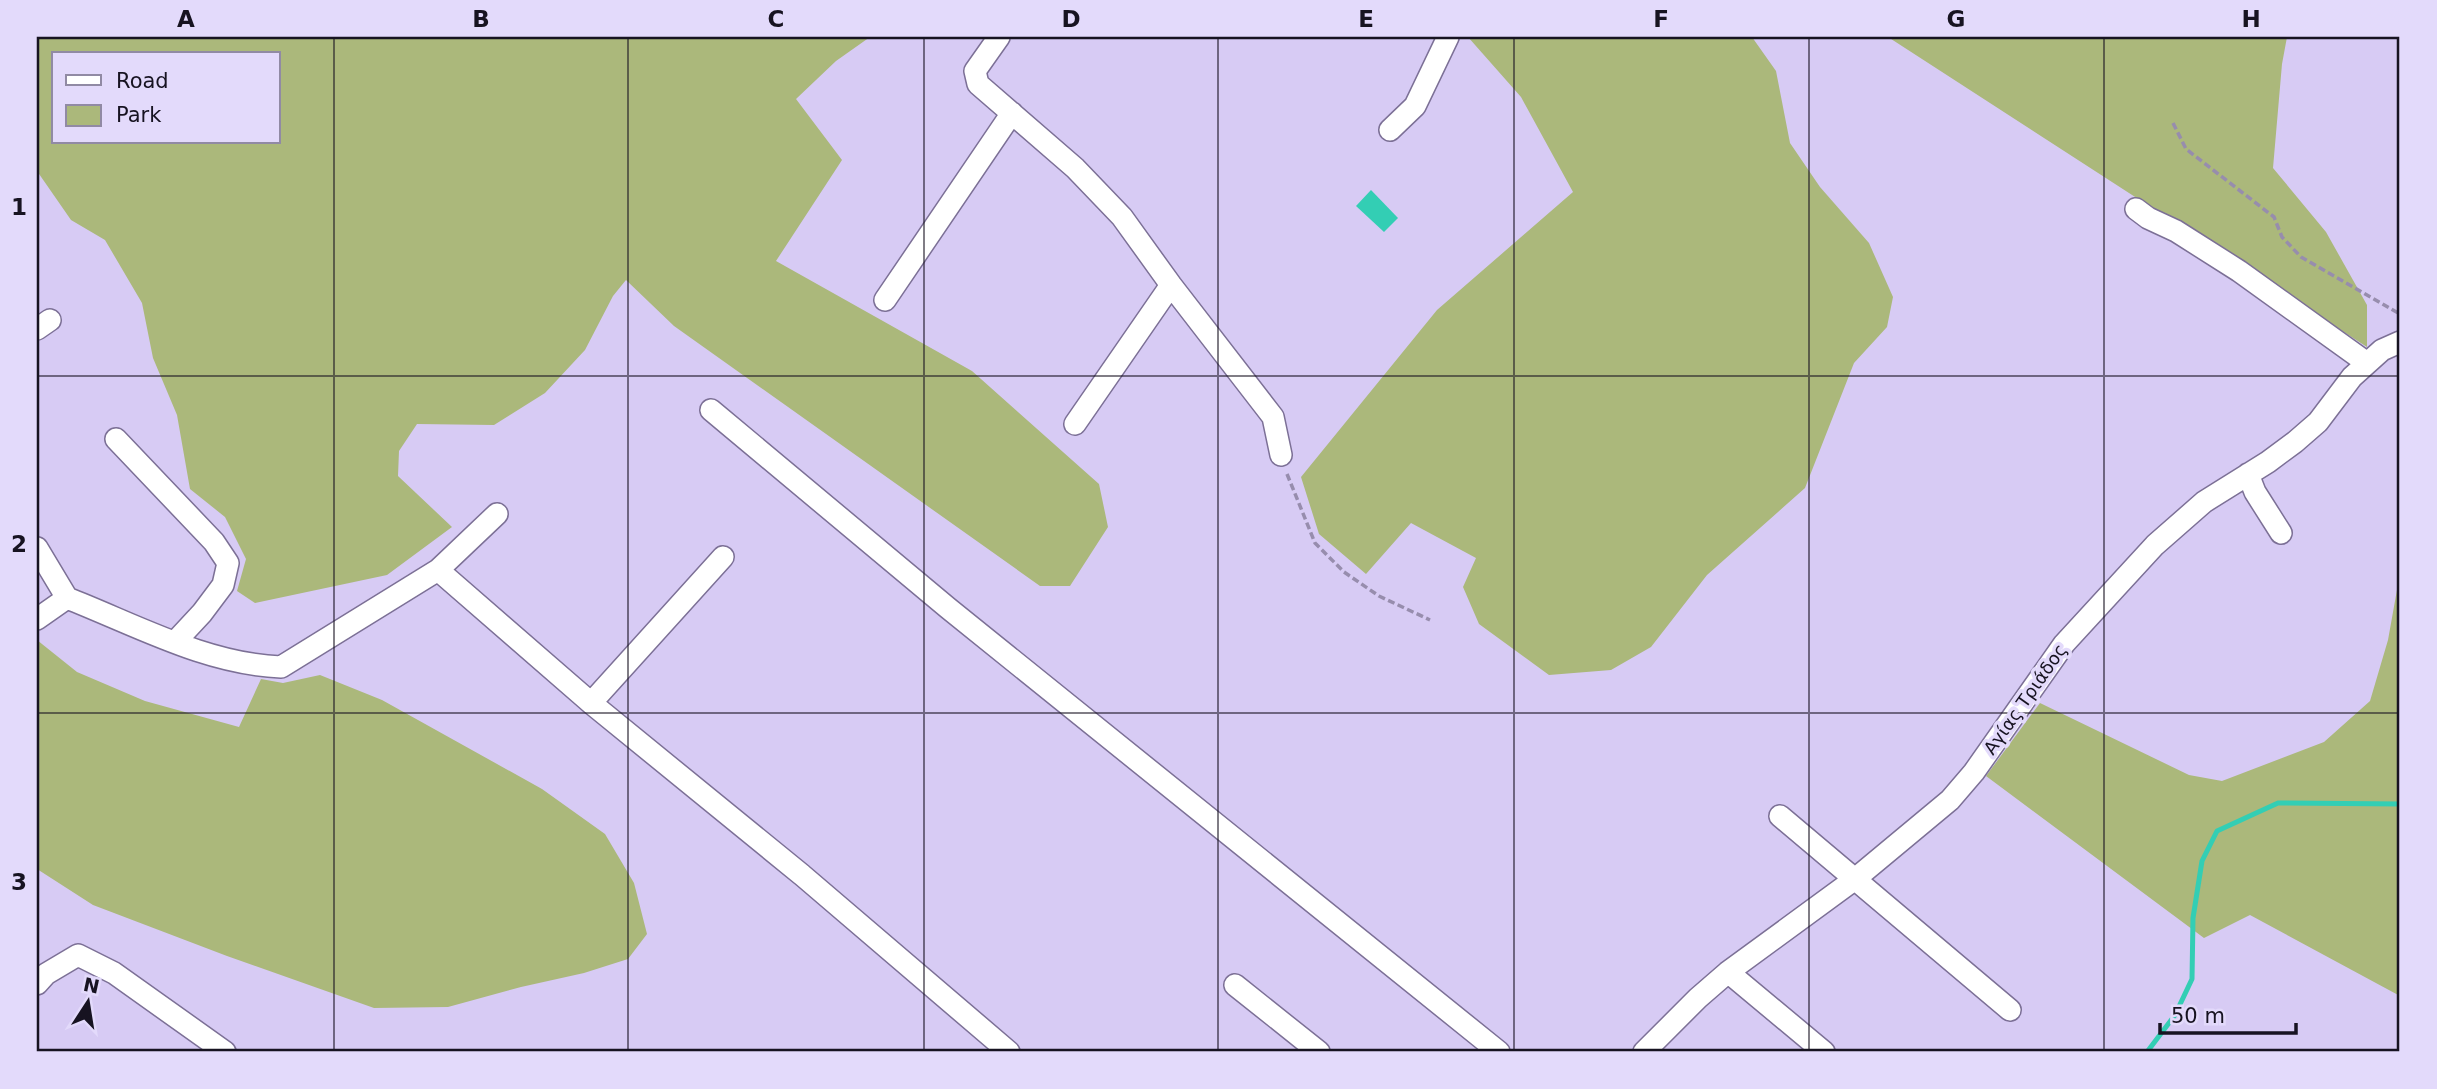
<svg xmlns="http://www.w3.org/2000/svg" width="2437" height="1089" viewBox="0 0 2437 1089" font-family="'DejaVu Sans',sans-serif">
<rect width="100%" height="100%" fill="#d7cbf4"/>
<!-- green -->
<path fill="#abb87b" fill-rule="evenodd" d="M37 37H870L836 61 796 99 842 160 776 261 972 371 1099 484 1108 527 1070 586H1040L674 326 626 280 613 296 585 350 545 393 494 425 417 424 399 451 398 476 452 527 387 575 255 603 237 591 246 559 225 517 190 489 177 415 153 358 142 303 105 240 71 220 37 171ZM278 54V142H54V54Z
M1468 37H1752L1776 71 1790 143 1820 187 1869 243 1893 297 1887 327 1854 363 1805 488 1707 575 1651 647 1611 670 1549 675 1479 624 1463 587 1476 558 1411 523 1366 574 1319 534 1301 477 1437 310 1573 192 1521 97Z
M1888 37H2287L2282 64 2273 168 2326 232 2367 305V347Z
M2400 573V996L2250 915 2204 938 1986 776 2040 703 2189 775 2222 781 2324 742 2370 701 2388 640Z
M37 640 77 672 145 701 239 727 261 679 283 683 320 675 382 700 542 789 605 834 634 883 647 934 628 959 584 973 521 987 448 1007 374 1008 227 956 93 905 37 869Z"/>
<!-- water -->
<path fill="#33ceb4" d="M1371 190 1398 218 1384 232 1356 206Z"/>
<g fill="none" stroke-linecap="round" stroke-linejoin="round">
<!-- stream -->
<path stroke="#33ceb4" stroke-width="5" d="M2147 1052 2175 1015 2192 979 2193 918 2202 861 2217 831 2278 803 2400 804"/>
<!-- minor casing -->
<g stroke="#7c7096" stroke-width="24">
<path id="minor" d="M999 37 975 71 978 84 1075 168 1122 217 1171 285 1273 417 1281 455
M1390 130 1415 106 1448 37
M2136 209 2148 218 2176 231 2239 271 2367 363
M885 300 1012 113
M37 329 50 320
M711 410 948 608 1499 1052
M1075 424 1171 285
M116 439 214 542 228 563 223 585 202 613 175 642
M2248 474 2255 492 2281 533
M37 548 67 598 37 619
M438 570 591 703 802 875 1009 1052
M67 598C136 625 206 664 281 667L438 570 497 514
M591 703 723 557
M1780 816 2010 1010
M1728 972 1824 1052
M37 984 46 974 78 955 114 973 225 1052
M1235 985 1319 1052
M1644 1052 1698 998 1728 972 1855 879 1950 800 1974 772 2064 644 2155 545 2204 502 2268 462 2295 442 2318 422 2352 377 2382 350 2400 342"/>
</g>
<!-- path -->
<path stroke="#978dad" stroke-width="3.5" stroke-dasharray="7 3.5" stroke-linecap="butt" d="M2173 123 2186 149 2274 217 2282 237 2301 257 2400 314
M1287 474 1315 543 1344 572 1379 596 1430 620"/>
<!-- minor -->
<use href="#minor" stroke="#fff" stroke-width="21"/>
</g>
<!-- grid -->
<path fill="none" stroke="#171321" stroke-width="2" stroke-opacity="0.55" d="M334 37V1052M628 37V1052M924 37V1052M1218 37V1052M1514 37V1052M1809 37V1052M2104 37V1052M37 376H2400M37 713H2400"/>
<g text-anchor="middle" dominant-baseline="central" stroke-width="7" stroke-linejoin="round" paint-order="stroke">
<!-- street labels -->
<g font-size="18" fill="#171321" stroke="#e3dafb">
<text transform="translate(2025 699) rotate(-55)">Αγίας Τριάδος</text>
</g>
</g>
<!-- border -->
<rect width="2437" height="1089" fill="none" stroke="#e3dafb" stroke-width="77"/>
<!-- legend -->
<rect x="52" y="52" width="228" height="91" fill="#e3dafb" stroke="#918aa4" stroke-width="2"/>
<rect x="66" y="75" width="35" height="10" fill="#ffffff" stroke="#918aa4" stroke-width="2"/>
<text x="116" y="88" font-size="21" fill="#171321">Road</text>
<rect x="66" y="105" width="35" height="21" fill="#abb87b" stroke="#918aa4" stroke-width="2"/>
<text x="116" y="122" font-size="21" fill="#171321">Park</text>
<!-- north arrow -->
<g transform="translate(88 1002) rotate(12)" stroke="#e3dafb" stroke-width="5" paint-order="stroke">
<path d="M0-5L12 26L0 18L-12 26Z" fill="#171321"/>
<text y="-10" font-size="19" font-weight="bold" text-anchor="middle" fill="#171321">N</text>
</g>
<!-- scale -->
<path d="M2160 1023v10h136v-10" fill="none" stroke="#171321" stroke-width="3.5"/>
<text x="2171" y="1023" font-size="21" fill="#171321" stroke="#e3dafb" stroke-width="5" paint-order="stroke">50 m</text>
<rect x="38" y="38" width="2360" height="1012" fill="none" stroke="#171321" stroke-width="2.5"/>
<g font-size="23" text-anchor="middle" font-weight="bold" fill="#171321">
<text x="186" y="27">A</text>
<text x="481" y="27">B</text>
<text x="776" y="27">C</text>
<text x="1071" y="27">D</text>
<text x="1366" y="27">E</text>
<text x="1661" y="27">F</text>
<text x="1956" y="27">G</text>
<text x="2251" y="27">H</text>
<text x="19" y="215">1</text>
<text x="19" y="552">2</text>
<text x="19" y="890">3</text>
</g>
</svg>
